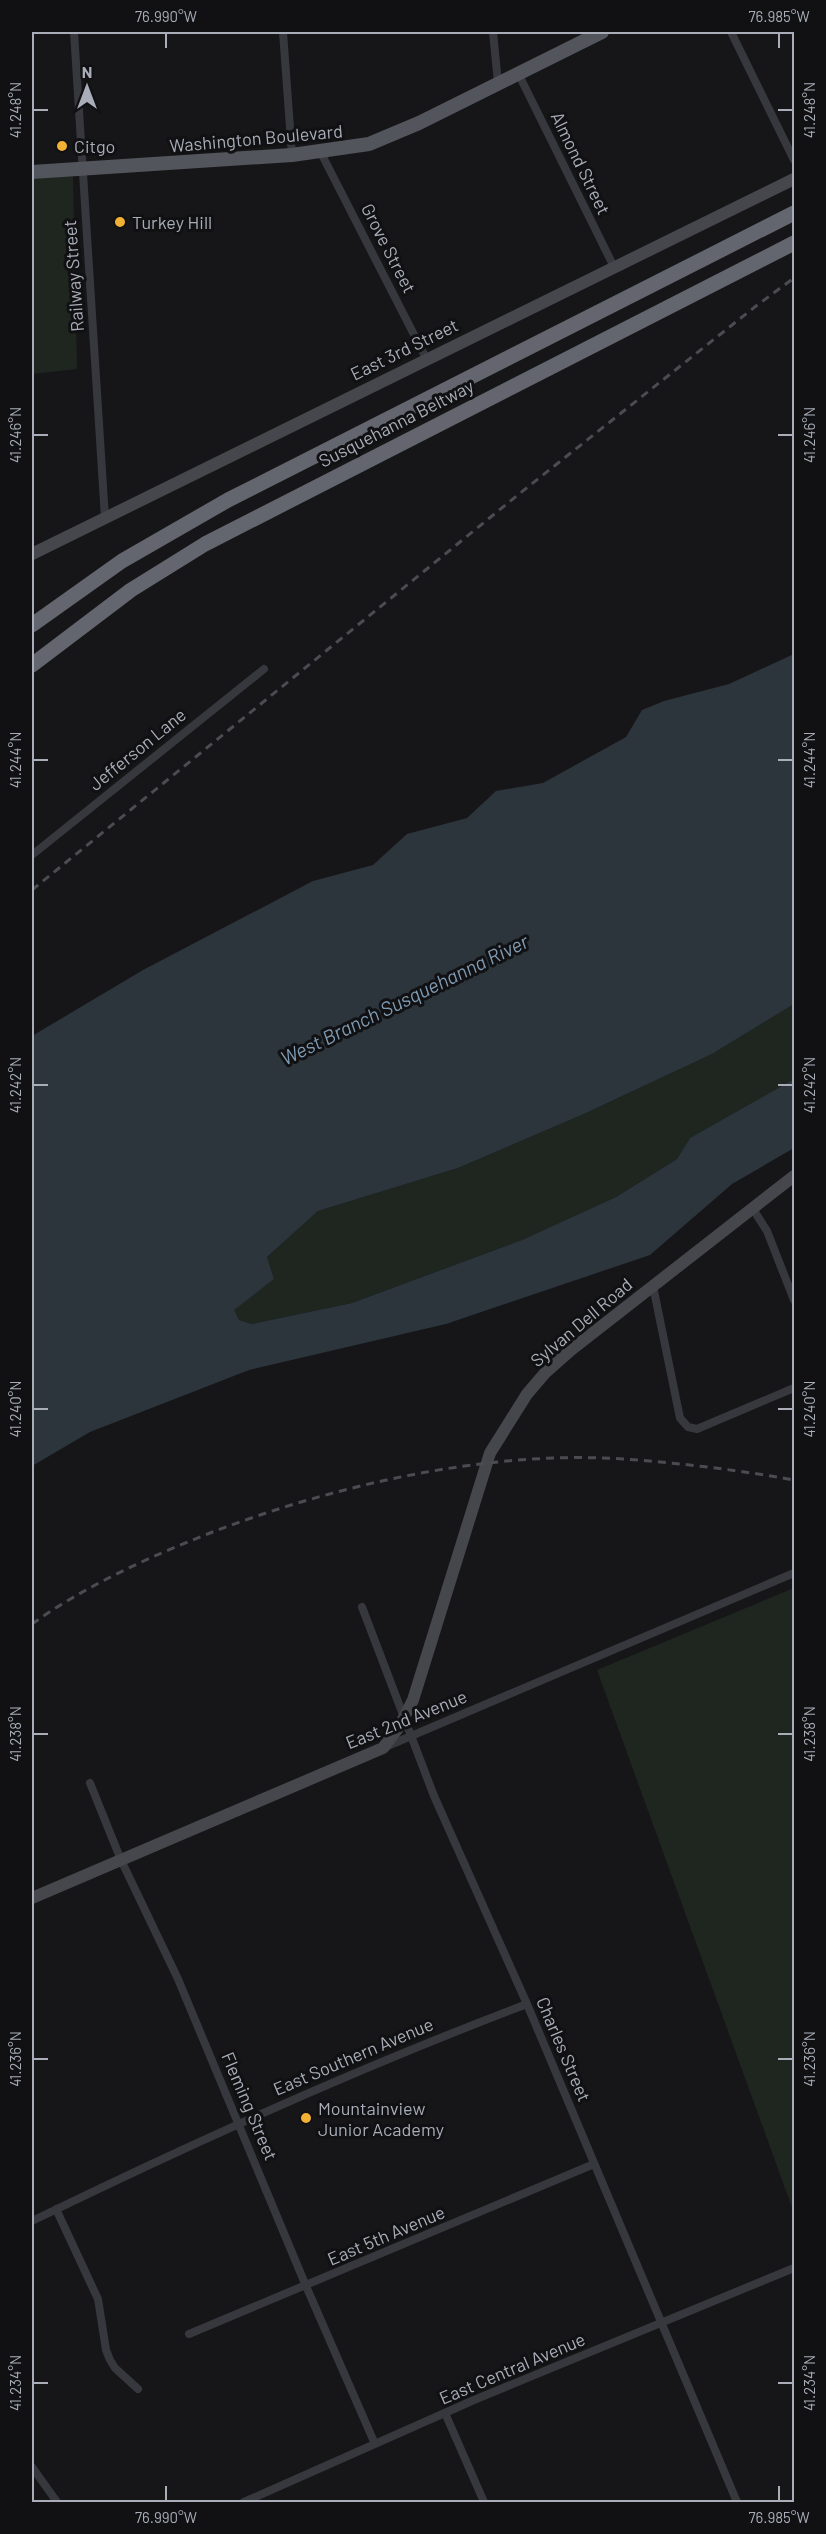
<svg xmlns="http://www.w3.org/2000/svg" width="826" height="2534" viewBox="0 0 826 2534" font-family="Barlow,sans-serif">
<rect width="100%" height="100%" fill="#161618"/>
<!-- green -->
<path fill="#1e261f" d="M73 176 77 369 32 374V179Z
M794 1004V1079L690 1138 677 1159 616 1197 522 1240 352 1303 252 1324 239 1320 233 1309 274 1279 267 1257 318 1211 458 1168 586 1113 712 1054Z
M794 1588V2213L597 1670Z"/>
<!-- water -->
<path fill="#2c353c" d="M794 654V1004L712 1054 586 1113 458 1168 318 1211 267 1257 274 1279 234 1310 239 1320 252 1324 352 1303 522 1240 616 1197 677 1159 690 1138 794 1079V1148L732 1184 650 1255 446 1324 249 1370 90 1432 32 1466V1036L143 970 313 881 373 865 407 834 467 818 496 791 543 783 626 737 642 710 664 701 729 684Z"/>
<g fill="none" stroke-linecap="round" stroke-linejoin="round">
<!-- street -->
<path stroke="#37383d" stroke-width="8" d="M74 32 105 518
M283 32 292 155
M493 32 498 83
M731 32 794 160
M518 73 614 267
M321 153 426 358
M32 855 264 669
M753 1209 767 1231 794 1300
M653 1286 680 1418 688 1427 697 1429 794 1388
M362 1607 434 1796 527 2004 737 2502
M383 1748 794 1573
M90 1783 121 1860 178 1979 306 2286 375 2444
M56 2209 98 2299 106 2350 110 2360 115 2368 138 2389
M32 2221C194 2142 358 2068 527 2004
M189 2334 594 2164
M445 2413 484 2502
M32 2467 57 2502
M244 2502 474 2400 794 2268"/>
<!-- secondary -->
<path stroke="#45474d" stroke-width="12" d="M32 554 794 179
M32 1898 383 1748 399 1727 413 1700 490 1453 527 1394 545 1373 571 1350 794 1176"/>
<!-- primary -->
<path stroke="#53555c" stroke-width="14" d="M32 172 292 155 369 144 419 123 602 32"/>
<!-- highway -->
<path stroke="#63666e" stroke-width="15" d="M32 625 122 561 228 500 794 213
M32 665 131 590 205 544 794 243"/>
<!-- rail -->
<path stroke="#4a4c52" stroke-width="3" stroke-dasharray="8 6" stroke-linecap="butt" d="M32 890 519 494 756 306 794 278
M32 1624C85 1586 149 1557 210 1533 335 1485 488 1450 623 1459 680 1463 738 1470 794 1480"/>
</g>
<!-- ticks -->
<path fill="none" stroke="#a8adb8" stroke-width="2" d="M166 33V48M779 33V48M33 110H48M778 110H793M33 435H48M778 435H793M33 760H48M778 760H793M33 1085H48M778 1085H793M33 1409H48M778 1409H793M33 1734H48M778 1734H793M33 2059H48M778 2059H793M33 2383H48M778 2383H793M166 2486V2501M779 2486V2501"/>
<!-- markers -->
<g fill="#f2b134" stroke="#111113" stroke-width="2">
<circle cx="62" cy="146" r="6"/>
<circle cx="120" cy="222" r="6"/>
<circle cx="306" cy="2118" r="6"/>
</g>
<g text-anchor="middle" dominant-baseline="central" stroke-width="6" stroke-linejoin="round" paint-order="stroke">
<!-- street labels -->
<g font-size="18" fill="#a8adb8" stroke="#111113">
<text transform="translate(256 138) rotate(-5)">Washington Boulevard</text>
<text transform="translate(581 163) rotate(64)">Almond Street</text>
<text transform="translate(389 248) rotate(63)">Grove Street</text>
<text transform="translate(73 276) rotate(-94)">Railway Street</text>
<text transform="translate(404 349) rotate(-26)">East 3rd Street</text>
<text transform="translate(396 423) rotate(-27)">Susquehanna Beltway</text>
<text transform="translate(137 749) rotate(-39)">Jefferson Lane</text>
<text transform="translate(581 1322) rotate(-40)">Sylvan Dell Road</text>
<text transform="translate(406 1719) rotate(-22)">East 2nd Avenue</text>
<text transform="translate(564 2049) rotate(67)">Charles Street</text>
<text transform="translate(353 2056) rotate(-23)">East Southern Avenue</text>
<text transform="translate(250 2106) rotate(67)">Fleming Street</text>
<text transform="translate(386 2235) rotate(-23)">East 5th Avenue</text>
<text transform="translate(512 2368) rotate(-23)">East Central Avenue</text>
</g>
<!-- poi labels -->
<g font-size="18" fill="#a8adb8" stroke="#111113" text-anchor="start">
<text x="74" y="146">Citgo</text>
<text x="132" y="222">Turkey Hill</text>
<text x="318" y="2108">Mountainview<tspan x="318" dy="21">Junior Academy</tspan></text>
</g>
<!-- water labels -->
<g font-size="20" font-style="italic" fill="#7f9bb3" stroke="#111113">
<text transform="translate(404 999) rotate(-26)">West Branch Susquehanna River</text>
</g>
</g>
<!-- border -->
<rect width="826" height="2534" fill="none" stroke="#111113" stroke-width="66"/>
<!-- north arrow -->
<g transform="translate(87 87)" stroke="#111113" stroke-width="4.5" paint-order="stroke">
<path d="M0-4.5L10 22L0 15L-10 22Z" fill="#a8adb8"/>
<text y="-9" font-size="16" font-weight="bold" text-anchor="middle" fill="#a8adb8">N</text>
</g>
<rect x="33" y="33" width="760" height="2468" fill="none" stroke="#a8adb8" stroke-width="2"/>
<g font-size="15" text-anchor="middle" fill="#a8adb8">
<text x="166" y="22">76.990°W</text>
<text x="779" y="22">76.985°W</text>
<text transform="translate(16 110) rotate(-90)" y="5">41.248°N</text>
<text transform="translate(810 110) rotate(-90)" y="5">41.248°N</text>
<text transform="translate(16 435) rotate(-90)" y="5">41.246°N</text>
<text transform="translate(810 435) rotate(-90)" y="5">41.246°N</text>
<text transform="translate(16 760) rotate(-90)" y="5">41.244°N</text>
<text transform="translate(810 760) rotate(-90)" y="5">41.244°N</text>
<text transform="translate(16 1085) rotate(-90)" y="5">41.242°N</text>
<text transform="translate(810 1085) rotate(-90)" y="5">41.242°N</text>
<text transform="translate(16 1409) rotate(-90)" y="5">41.240°N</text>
<text transform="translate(810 1409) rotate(-90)" y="5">41.240°N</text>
<text transform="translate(16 1734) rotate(-90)" y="5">41.238°N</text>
<text transform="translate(810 1734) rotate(-90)" y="5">41.238°N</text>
<text transform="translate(16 2059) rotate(-90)" y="5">41.236°N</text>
<text transform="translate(810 2059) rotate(-90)" y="5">41.236°N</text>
<text transform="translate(16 2383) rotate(-90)" y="5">41.234°N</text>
<text transform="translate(810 2383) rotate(-90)" y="5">41.234°N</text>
<text x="166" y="2523">76.990°W</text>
<text x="779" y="2523">76.985°W</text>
</g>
</svg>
